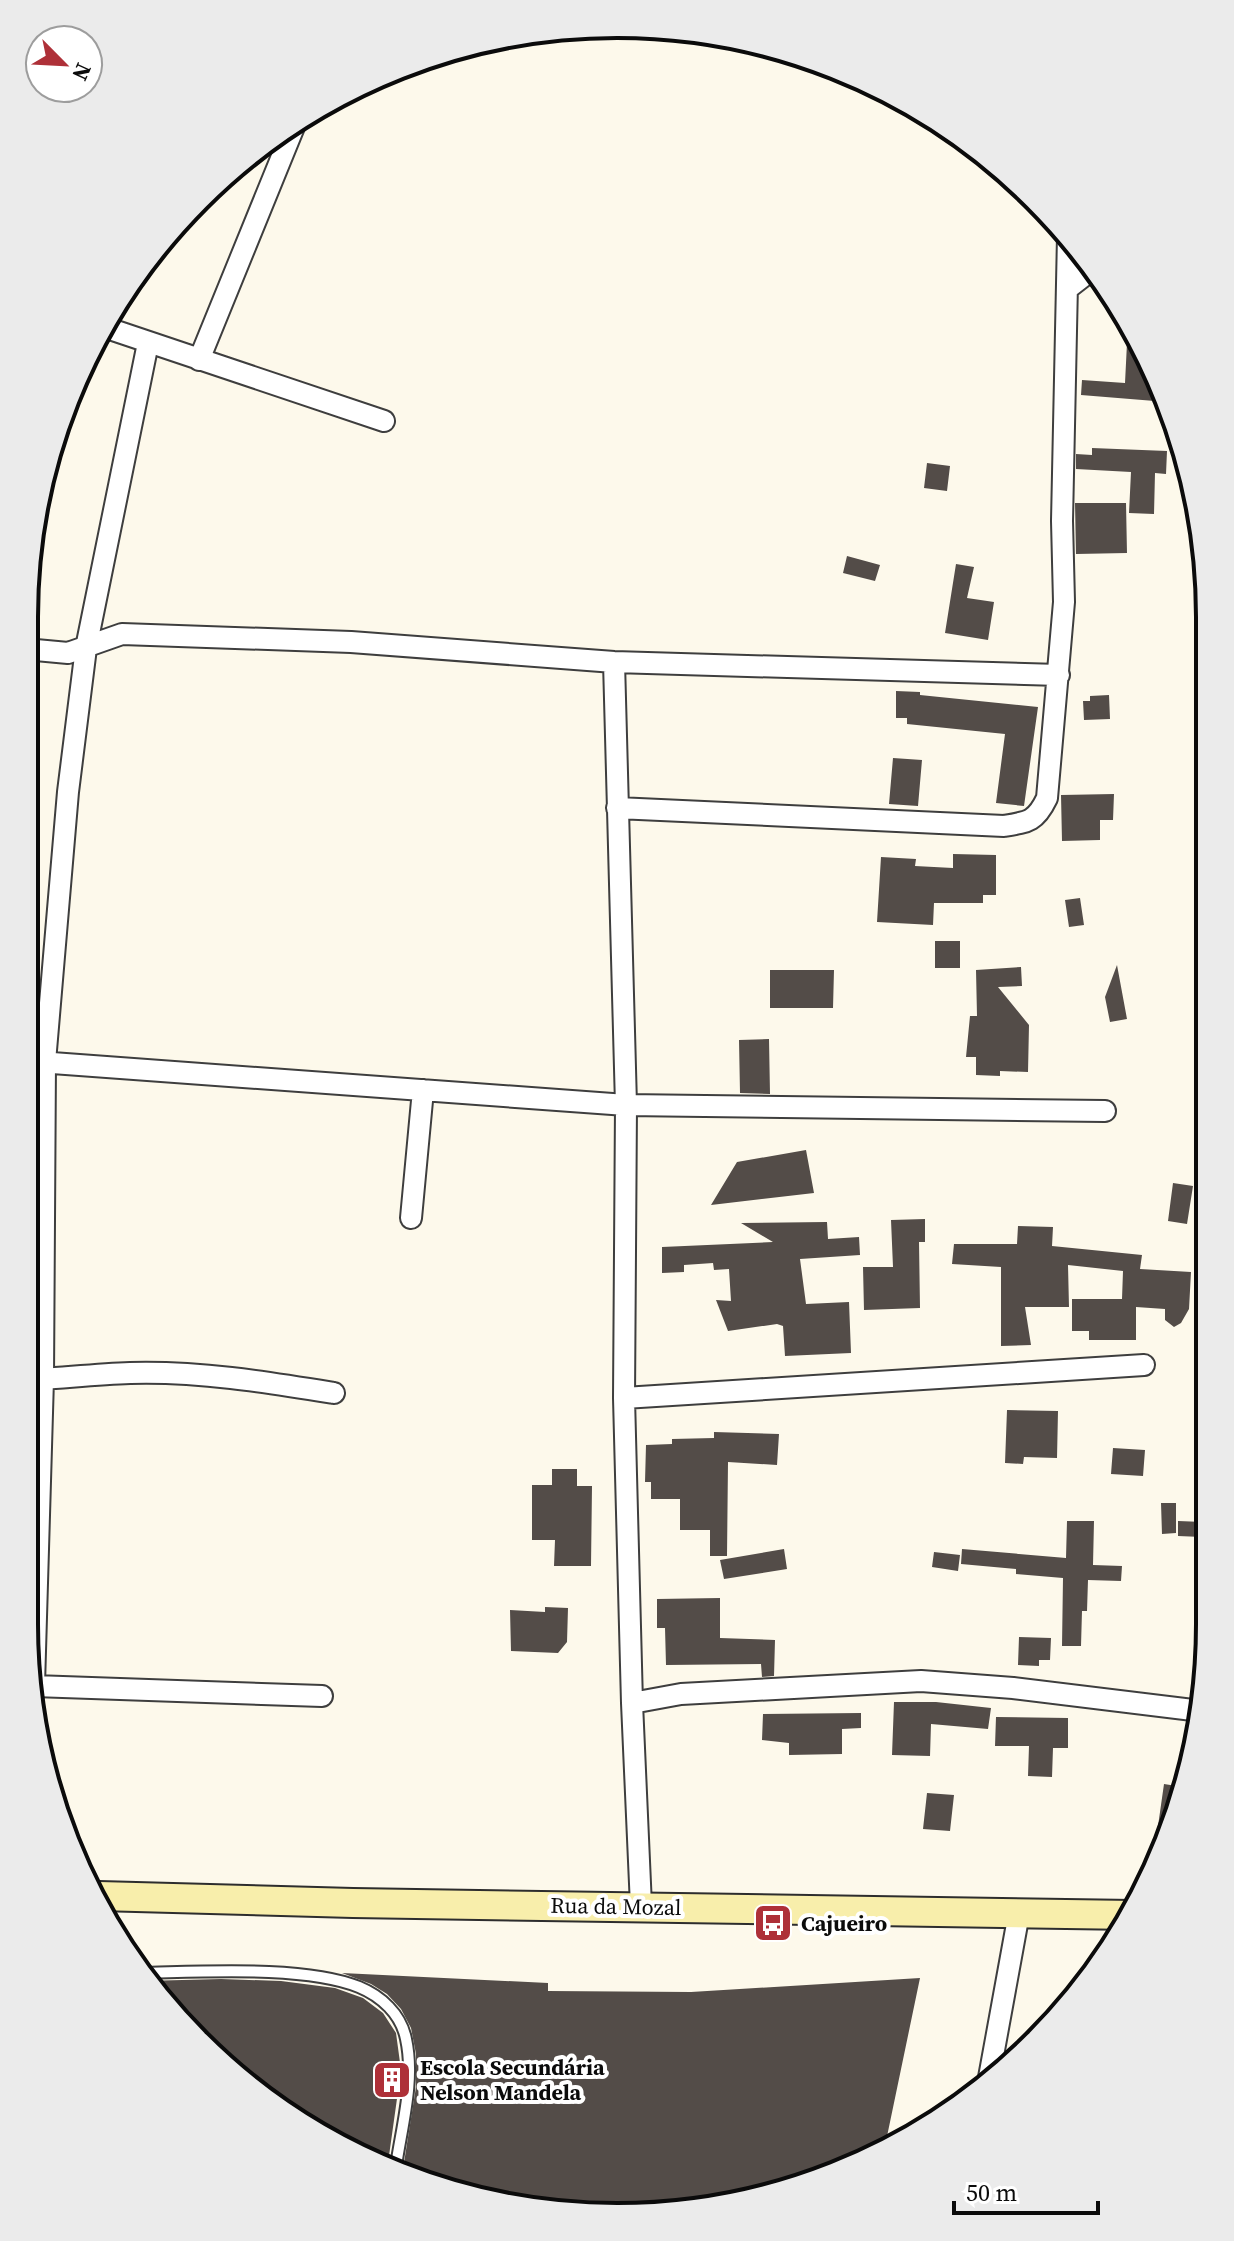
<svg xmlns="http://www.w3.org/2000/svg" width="1234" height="2241" viewBox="0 0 1234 2241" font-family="'Source Serif 4',serif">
<rect width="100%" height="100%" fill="#fdf9eb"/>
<!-- building -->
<path fill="#534c48" d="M1128 323 1148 365 1147 385H1158L1167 402 1081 395 1082 380 1125 383Z
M1092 448 1167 451 1166 474 1155 473 1154 514 1129 513 1131 472 1076 469V454L1092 455Z
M927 463 950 466 947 491 924 488Z
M1075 503H1126L1127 553 1076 554Z
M847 556 880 565 875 581 843 573Z
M956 564 974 567 967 598 994 602 988 640 945 633Z
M896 691 920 692V695L1038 707 1024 806 996 803 1005 734 907 724V718H896Z
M1109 695 1110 719 1084 720 1083 701H1090V696Z
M893 758 922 760 918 806 889 804Z
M1114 794 1113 820H1100V840L1062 841 1061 795Z
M953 854 996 855V895H983V903H934L933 925 877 922 881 857 916 859 915 866 953 868Z
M1080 898 1084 925 1069 927 1065 900Z
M935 941H960V968H935Z
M1117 965 1127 1019 1110 1022 1105 997Z
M1021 967 1022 986 998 987 1029 1025 1028 1072 1000 1071V1076L976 1075V1057H966L970 1016H977L976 970Z
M770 970H834L833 1008H770Z
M769 1039 770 1094 740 1093 739 1040Z
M806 1150 814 1193 711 1205 737 1162Z
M1173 1183 1193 1186 1187 1224 1168 1221Z
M925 1219V1242H919L920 1308 864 1310 863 1267H893L891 1220Z
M827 1222 828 1239 859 1237 860 1255 800 1259 806 1304 849 1302 851 1353 785 1356 783 1326 777 1324 728 1331 716 1300 731 1301 729 1269 714 1270 713 1263 684 1265V1272L662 1273V1247L773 1242 741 1223Z
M1018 1226 1053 1227 1052 1246 1142 1255 1140 1269 1191 1272 1189 1309 1181 1323 1174 1327 1165 1320V1309L1136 1307V1340H1089V1331H1072V1299H1122L1123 1271 1068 1265 1069 1307H1025L1031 1345 1001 1346V1267L952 1264 954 1244H1017Z
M1007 1410 1058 1411 1057 1458 1024 1457 1023 1464 1005 1463Z
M714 1432 779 1434 777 1465 728 1462 727 1556H710V1530H680V1499H651V1482H645L646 1445 672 1444V1439L714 1438Z
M1113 1448 1145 1450 1143 1476 1111 1474Z
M552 1469H577V1486H592L591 1566H554L555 1540H532V1485H552Z
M1161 1503H1176V1533L1162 1534Z
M1067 1521H1094L1093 1565 1122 1566 1121 1581 1088 1580 1087 1611H1082L1081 1646H1062L1063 1578 1016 1574V1569L961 1564 962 1549 1066 1558Z
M1178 1521 1203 1522 1202 1537 1178 1536Z
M784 1549 787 1569 724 1579 720 1560Z
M934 1552 960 1555 958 1571 932 1567Z
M720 1598V1638L775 1640 774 1676 762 1677 761 1664 666 1665 665 1628H657V1599Z
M545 1607 568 1608 567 1642 558 1653 511 1651 510 1610 545 1612Z
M1019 1637 1051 1638 1050 1660H1039V1666L1018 1665Z
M894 1702H936L991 1708 988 1729 931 1724 930 1756 892 1755Z
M861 1713V1728L842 1729V1754L789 1755V1743L762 1740 763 1714Z
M996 1717 1068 1718V1748H1053L1052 1777 1028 1776 1029 1746H995Z
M1164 1784 1183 1787 1181 1799 1161 1848 1155 1847Z
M927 1793 954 1795 950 1831 923 1829Z
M342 1973 548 1983V1991L691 1992 920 1978 885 2146 844 2172 655 2216 463 2197 403 2169 416 2087V2054L411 2028 401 2009 387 1994 371 1984Z
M221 1979 281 1981 335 1988 363 1998 383 2013 396 2033 401 2070 388 2163 287 2117 144 1981Z"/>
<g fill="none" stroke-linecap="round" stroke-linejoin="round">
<!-- lane casing -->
<g stroke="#3e3e3e" stroke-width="14">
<path id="lane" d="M140 1973C199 1972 305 1965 359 1987 381 1996 401 2014 406 2039 415 2080 402 2125 396 2166"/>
</g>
<!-- street casing -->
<g stroke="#3e3e3e" stroke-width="24">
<path id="street" d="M1067 289 1094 268
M101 326 384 421
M199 360 296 122
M25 649 68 653 122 634 351 642 614 662 1059 675
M614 662 626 1105 624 1398 632 1703 641 1906
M617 808 1004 826C1029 822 1036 821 1047 798L1064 602 1062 521 1068 236
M25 1061 626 1105 1105 1111
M411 1218 423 1090
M43 1379C72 1377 101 1374 130 1373 199 1371 266 1382 334 1393
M624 1398 1144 1365
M34 1685 43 1379 45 1062 68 792 86 648 148 343
M34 1686 322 1696
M632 1703 681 1694 921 1681 1013 1688 1201 1711
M988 2083 1019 1913"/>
</g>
<!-- secondary casing -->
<g stroke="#2d2d2d" stroke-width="32">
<path id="secondary" d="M99 1896 353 1903 1133 1915"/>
</g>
<!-- lane -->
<use href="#lane" stroke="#fff" stroke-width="10"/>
<!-- street -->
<use href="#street" stroke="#fff" stroke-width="20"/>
<!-- secondary -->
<use href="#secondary" stroke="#f8eeab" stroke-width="28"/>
</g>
<!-- icons -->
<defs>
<g id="bus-square" transform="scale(2)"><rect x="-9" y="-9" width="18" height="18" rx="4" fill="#ae3038" stroke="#fff"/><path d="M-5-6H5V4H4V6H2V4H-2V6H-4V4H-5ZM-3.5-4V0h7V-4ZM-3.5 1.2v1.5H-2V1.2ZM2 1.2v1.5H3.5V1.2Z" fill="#fff"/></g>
<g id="building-square" transform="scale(2)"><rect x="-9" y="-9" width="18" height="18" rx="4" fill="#ae3038" stroke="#fff"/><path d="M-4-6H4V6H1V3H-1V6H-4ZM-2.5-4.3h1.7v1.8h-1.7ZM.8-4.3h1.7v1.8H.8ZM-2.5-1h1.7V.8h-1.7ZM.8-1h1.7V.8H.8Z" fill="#fff"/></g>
</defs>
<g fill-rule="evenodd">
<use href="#bus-square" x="773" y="1923"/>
<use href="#building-square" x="392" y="2080"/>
</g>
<g text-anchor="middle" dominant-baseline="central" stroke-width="8" stroke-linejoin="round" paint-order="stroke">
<!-- street labels -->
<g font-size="22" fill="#0b0b0b" stroke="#fff">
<text transform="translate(616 1906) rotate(1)">Rua da Mozal</text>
</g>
<!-- poi labels -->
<g font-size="22" font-weight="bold" fill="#0b0b0b" stroke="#fff" text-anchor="start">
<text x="801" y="1923">Cajueiro</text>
<text x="420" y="2067">Escola Secundária<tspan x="420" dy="25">Nelson Mandela</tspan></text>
</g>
</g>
<!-- crop -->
<path d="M0 0H1234V2241H0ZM617 38H617A579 579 0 0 1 1196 617V1624A579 579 0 0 1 617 2203H617A579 579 0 0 1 38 1624V617A579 579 0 0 1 617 38Z" fill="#ebebeb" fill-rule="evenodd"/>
<path fill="none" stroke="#0b0b0b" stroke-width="4" d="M617 38H617A579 579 0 0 1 1196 617V1624A579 579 0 0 1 617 2203H617A579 579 0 0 1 38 1624V617A579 579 0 0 1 617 38Z"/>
<!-- north arrow -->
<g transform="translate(64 64) rotate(114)"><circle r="38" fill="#ffffff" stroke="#9d9d9d" stroke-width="2"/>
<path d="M0-6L14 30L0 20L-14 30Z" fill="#ae3038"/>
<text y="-12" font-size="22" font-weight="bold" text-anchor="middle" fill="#0b0b0b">N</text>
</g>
<!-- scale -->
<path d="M954 2201v12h144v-12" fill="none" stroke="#0b0b0b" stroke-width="4"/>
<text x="966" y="2201" font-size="24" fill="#0b0b0b" stroke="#ffffff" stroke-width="6" paint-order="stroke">50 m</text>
</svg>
